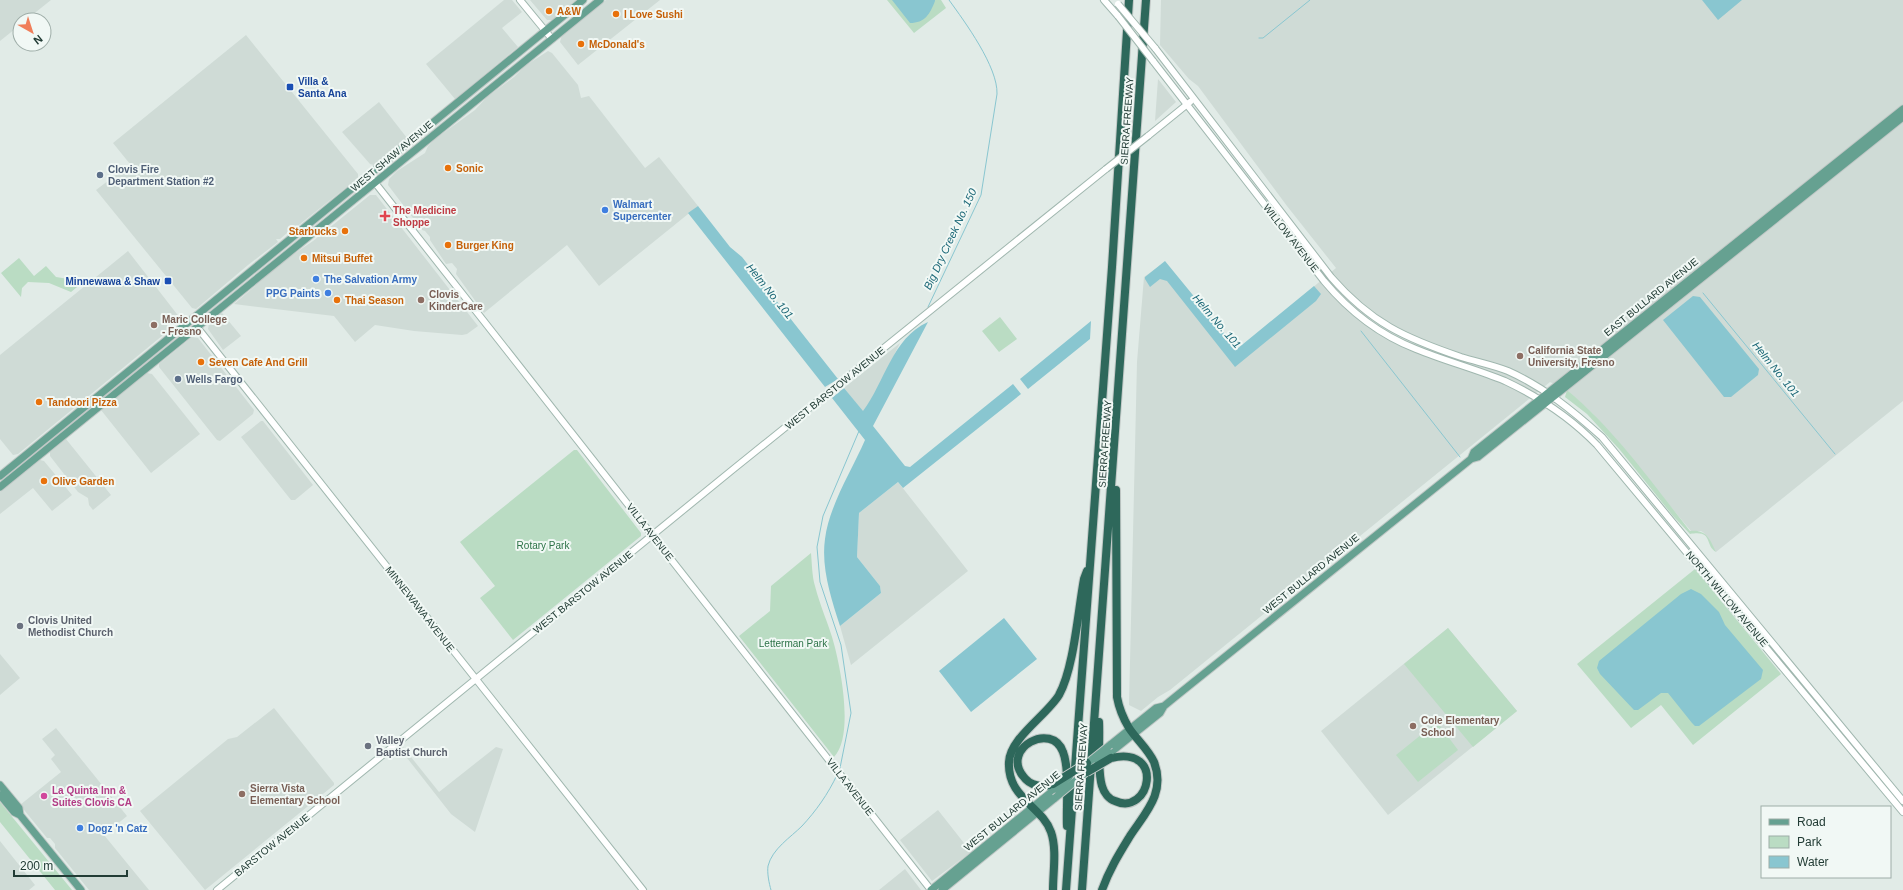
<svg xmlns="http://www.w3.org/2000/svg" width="1903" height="890" viewBox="0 0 1903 890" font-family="Arial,sans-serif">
<rect width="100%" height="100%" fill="#e1ebe7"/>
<!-- built -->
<path fill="#cfdbd6" d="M0 0H51L26 20H20V25L0 41Z
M504 0H512L522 12 502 28 518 47 455 99 426 64Z
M530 0H576L552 20H547Z
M606 0H660L578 65 560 42 562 35Z
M1161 0H1903V401L1716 552 1704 533 1701 531H1691L1593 414 1567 390 1550 382 1170 690 1158 697 1141 711 1129 705 1137 362 1144 277 1165 262 1238 350 1336 268 1287 206 1198 86 1189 79 1160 45Z
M246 35 358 174V178L295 228 294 227 280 239H276L278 242 248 265 196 309 192 308 96 190 130 164 113 143Z
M548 51 552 53 578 85 581 98 589 96 645 168 659 157 698 206 599 286 567 245 484 313 456 274 457 269 452 263 446 264 430 240V237L425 231 422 230 388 185 389 179 397 171 425 153 428 146 435 139 475 110 487 97 514 77 525 66Z
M1158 79 1176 102 1155 121Z
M379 102 407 138 374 165 370 164 342 132Z
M370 195H376L478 326 467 334 462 335 414 331 375 325 355 342 334 316 234 304 288 258 313 241Z
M128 251 180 318 179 322 18 454 13 455 0 439V355Z
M222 313 241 336 223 350 208 329 209 324Z
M192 337 198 338 254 410 253 414 220 441 217 440 159 367V364Z
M900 343 874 396 863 412 844 388Z
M147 373 152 374 200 434 151 473 101 410Z
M261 421H263L313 485 295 500H291L241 437Z
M66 439 111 495 93 510 89 505 88 498 78 492 50 456V452Z
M40 460 44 461 72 495 52 511 33 488 0 514V492Z
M898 482 968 571 851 665 840 626 881 593 880 586 857 557 859 513Z
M1448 628 1517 711 1388 815 1321 731Z
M0 654 20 678 0 695Z
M274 708 334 783V785L205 890 140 811 228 739 237 737Z
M56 728 127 816 104 835 149 890H89L55 848V844L50 838H47L20 805 61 772 51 759 55 755 42 739Z
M403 747 439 792 496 747 503 749 475 832 451 814 400 749Z
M938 810 971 852 932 881 900 840Z
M0 841 35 885 29 890H0Z
M905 869 921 890H879Z"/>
<!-- green -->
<path fill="#badcc3" d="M887 0H941L946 8 914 33Z
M19 258 34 276 46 266 56 277 81 281 82 283 71 292 49 283 28 282 22 288 21 297 1 273Z
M1000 317 1017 339 999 352 982 331Z
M1567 390C1615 430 1652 483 1690 531 1706 529 1710 539 1716 552 1704 545 1714 530 1690 534L1673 516 1620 450 1587 414 1565 397Z
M574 450H577L641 533V536L513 640 480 598 495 586 460 542Z
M811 553C812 564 812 576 815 586 820 606 829 625 834 644 841 670 854 736 834 757L739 636 770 611 771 586Z
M1695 569 1781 674 1693 745 1661 705 1631 728 1577 664Z
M1448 628 1517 711 1473 747 1404 664Z
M1437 722 1458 750 1418 782 1396 755Z
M0 802 72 890H55L0 822Z"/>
<!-- water -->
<path fill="#89c6d0" d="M892 0H935V1C930 14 925 23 910 23Z
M1702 0H1742L1718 20Z
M698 206 730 247 742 257 838 379 825 387 688 213Z
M1165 261 1237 349 1314 286 1321 294 1316 301 1235 367 1167 281 1160 279 1150 287 1145 279V277Z
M1693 296 1700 297 1759 369 1758 375 1731 397H1724L1663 320Z
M1091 321 1090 339 1028 389 1020 379Z
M928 322 873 426 905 466 910 467 1013 384 1021 394 903 488 898 482 859 513 857 557 880 586 881 593 840 626C831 598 821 568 825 539 829 506 852 470 865 440L832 398 844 388 863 411C885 382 892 338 928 322Z
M1691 589 1701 594 1719 612 1725 625 1763 670 1761 679 1699 726H1695L1692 723 1668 693H1661L1638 710H1634L1600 674 1597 668 1599 661 1681 594Z
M1004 618 1037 659 971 712 939 671Z"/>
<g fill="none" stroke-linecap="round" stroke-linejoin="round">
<!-- stream -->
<path stroke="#89c6d0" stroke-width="1" d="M1259 38H1263L1310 0
M1703 293 1835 454
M928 307 981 195 997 94C998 67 965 22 949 0
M1361 331 1460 457
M840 768 851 713 841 645 820 582 817 547 823 516 859 431
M771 890C769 883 767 873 768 866 772 849 791 837 802 826 816 811 828 794 837 775"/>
<!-- secondary casing -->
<g stroke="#a0b7af" stroke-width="8">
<path id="secondary" d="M520 0 552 39
M1104 0 1118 16
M1155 48 1331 277C1371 323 1405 338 1461 357 1477 362 1493 365 1508 371 1544 387 1573 411 1602 437L1903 801
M1153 61 1324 281C1349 311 1380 335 1416 349 1445 361 1476 369 1505 381 1539 397 1571 418 1597 445L1903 812
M1148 136 1190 102
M369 175 931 890
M197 327 643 890
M217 890 731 471 1106 169"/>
</g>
<!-- primary casing -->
<g stroke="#c1c8c6" stroke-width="9">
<path id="primary" d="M1471 459 1478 457 1903 117
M0 476 583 0
M0 487 600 0
M1110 745 1156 708 1164 706 1175 697 1471 459 1474 452 1903 109
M1110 753 1160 713 1164 706
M0 785 19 808 20 815
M0 795 14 812 20 815 81 890
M931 890 1055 789
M942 890 1055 798"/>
</g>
<!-- highway casing -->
<g stroke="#c1c8c6" stroke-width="10">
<path id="highway" d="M1099 722C1100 739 1097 770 1102 786 1104 793 1109 799 1115 801 1150 817 1166 745 1111 758
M1053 784C1042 788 1030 786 1023 776 1001 748 1052 721 1063 752 1070 769 1066 807 1067 826
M1053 890C1053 872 1057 849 1051 832 1042 806 1007 798 1009 762 1010 738 1047 715 1059 695 1074 668 1078 611 1084 579L1087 571
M1066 890 1112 267 1129 0
M1082 890 1146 0
M1102 890C1109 870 1119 854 1130 836 1145 813 1166 793 1154 762 1148 749 1137 740 1129 728 1123 718 1119 708 1117 697L1116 490"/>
</g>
<!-- secondary -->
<use href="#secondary" stroke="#fff" stroke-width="6"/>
<!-- primary -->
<use href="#primary" stroke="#66a191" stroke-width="7"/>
<!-- highway -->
<use href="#highway" stroke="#2e685b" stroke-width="8"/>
<!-- secondary-bridge casing -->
<g stroke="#a0b7af" stroke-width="8" stroke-linecap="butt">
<path id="secondary-bridge" d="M1118 4 1155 48
M1118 16 1153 61
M1106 169 1148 136"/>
</g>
<!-- primary-bridge casing -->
<g stroke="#c1c8c6" stroke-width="9" stroke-linecap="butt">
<path id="primary-bridge" d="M1098 762 1110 753
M1084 766 1110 745
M1055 789 1069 777
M1055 798 1090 769"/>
</g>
<!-- highway-bridge casing -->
<g stroke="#c1c8c6" stroke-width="10" stroke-linecap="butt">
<path id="highway-bridge" d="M1087 772 1111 758
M1053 784 1087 763"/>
</g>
<!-- secondary-bridge -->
<use href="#secondary-bridge" stroke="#fff" stroke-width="6"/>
<!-- primary-bridge -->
<use href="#primary-bridge" stroke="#66a191" stroke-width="7"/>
<!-- highway-bridge -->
<use href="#highway-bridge" stroke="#2e685b" stroke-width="8"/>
</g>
<!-- markers -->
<g fill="#e8710a" stroke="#f1f8f5" stroke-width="1.5">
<circle cx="549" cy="11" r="4"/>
<circle cx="616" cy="14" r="4"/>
<circle cx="581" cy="44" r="4"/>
<circle cx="448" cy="168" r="4"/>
<circle cx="345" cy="231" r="4"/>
<circle cx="448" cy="245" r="4"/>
<circle cx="304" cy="258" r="4"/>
<circle cx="337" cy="300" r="4"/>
<circle cx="201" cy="362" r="4"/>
<circle cx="39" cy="402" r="4"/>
<circle cx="44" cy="481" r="4"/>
</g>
<g fill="#1a4fb4" stroke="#f1f8f5" stroke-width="1.5">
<rect x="286" y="83" width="8" height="8" rx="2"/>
<rect x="164" y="277" width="8" height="8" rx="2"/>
</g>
<g fill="#5c6f8a" stroke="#f1f8f5" stroke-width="1.5">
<circle cx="100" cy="175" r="4"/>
<circle cx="178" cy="379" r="4"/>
</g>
<g fill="#3f7fe0" stroke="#f1f8f5" stroke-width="1.5">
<circle cx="605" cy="210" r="4"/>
<circle cx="316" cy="279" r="4"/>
<circle cx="328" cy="293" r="4"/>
<circle cx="80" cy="828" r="4"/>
</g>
<path fill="#e0444e" stroke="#f1f8f5" stroke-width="1.5" d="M383 210h4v4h4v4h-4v4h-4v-4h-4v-4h4z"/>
<g fill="#8d6e63" stroke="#f1f8f5" stroke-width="1.5">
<circle cx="421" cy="300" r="4"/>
<circle cx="154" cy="325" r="4"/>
<circle cx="1520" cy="356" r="4"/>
<circle cx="1413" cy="726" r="4"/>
<circle cx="242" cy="794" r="4"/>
</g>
<g fill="#6b7280" stroke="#f1f8f5" stroke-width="1.5">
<circle cx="20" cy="626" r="4"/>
<circle cx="368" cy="746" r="4"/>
</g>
<circle fill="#d1479c" stroke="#f1f8f5" stroke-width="1.5" cx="44" cy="796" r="4"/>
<g text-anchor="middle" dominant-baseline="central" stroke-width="4" stroke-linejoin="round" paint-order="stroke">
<!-- food labels -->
<g font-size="10" font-weight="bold" fill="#c56008" stroke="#f1f8f5" text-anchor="start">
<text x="557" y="11">A&amp;W</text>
<text x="624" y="14">I Love Sushi</text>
<text x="589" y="44">McDonald's</text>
<text x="456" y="168">Sonic</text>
<text x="337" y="231" text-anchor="end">Starbucks</text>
<text x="456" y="245">Burger King</text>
<text x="312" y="258">Mitsui Buffet</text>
<text x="345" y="300">Thai Season</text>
<text x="209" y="362">Seven Cafe And Grill</text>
<text x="47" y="402">Tandoori Pizza</text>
<text x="52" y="481">Olive Garden</text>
</g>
<!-- transit labels -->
<g font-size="10" font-weight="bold" fill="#164399" stroke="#f1f8f5" text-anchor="start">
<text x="298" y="81">Villa &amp;<tspan x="298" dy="12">Santa Ana</tspan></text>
<text x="160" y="281" text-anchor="end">Minnewawa &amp; Shaw</text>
</g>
<!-- street labels -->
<g font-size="10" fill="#223c35" stroke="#f1f8f5">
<text transform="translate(1127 121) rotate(-86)">SIERRA FREEWAY</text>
<text transform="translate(392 156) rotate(-40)">WEST SHAW AVENUE</text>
<text transform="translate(1291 238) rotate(52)">WILLOW AVENUE</text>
<text transform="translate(1651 297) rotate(-39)">EAST BULLARD AVENUE</text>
<text transform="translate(835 388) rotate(-39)">WEST BARSTOW AVENUE</text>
<text transform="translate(1105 444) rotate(-86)">SIERRA FREEWAY</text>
<text transform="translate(650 532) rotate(52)">VILLA AVENUE</text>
<text transform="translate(1311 574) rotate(-39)">WEST BULLARD AVENUE</text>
<text transform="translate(583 592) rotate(-39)">WEST BARSTOW AVENUE</text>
<text transform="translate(1727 599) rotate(50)">NORTH WILLOW AVENUE</text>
<text transform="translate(420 609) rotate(52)">MINNEWAWA AVENUE</text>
<text transform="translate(1081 767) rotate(-86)">SIERRA FREEWAY</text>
<text transform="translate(850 787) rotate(52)">VILLA AVENUE</text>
<text transform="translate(1012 811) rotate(-39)">WEST BULLARD AVENUE</text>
<text transform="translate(272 845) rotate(-39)">BARSTOW AVENUE</text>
</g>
<!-- service labels -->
<g font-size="10" font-weight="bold" fill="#4e5e75" stroke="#f1f8f5" text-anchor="start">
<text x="108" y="169">Clovis Fire<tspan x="108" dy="12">Department Station #2</tspan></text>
<text x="186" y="379">Wells Fargo</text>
</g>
<!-- shop labels -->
<g font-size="10" font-weight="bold" fill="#366cbe" stroke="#f1f8f5" text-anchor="start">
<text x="613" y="204">Walmart<tspan x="613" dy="12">Supercenter</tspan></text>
<text x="324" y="279">The Salvation Army</text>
<text x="320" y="293" text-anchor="end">PPG Paints</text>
<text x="88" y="828">Dogz 'n Catz</text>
</g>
<!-- health labels -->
<g font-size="10" font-weight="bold" fill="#be3a42" stroke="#f1f8f5" text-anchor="start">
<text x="393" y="210">The Medicine<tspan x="393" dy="12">Shoppe</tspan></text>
</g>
<!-- education labels -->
<g font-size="10" font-weight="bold" fill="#785e54" stroke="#f1f8f5" text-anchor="start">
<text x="429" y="294">Clovis<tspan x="429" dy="12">KinderCare</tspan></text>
<text x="162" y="319">Maric College<tspan x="162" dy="12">- Fresno</tspan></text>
<text x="1528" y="350">California State<tspan x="1528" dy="12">University, Fresno</tspan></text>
<text x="1421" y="720">Cole Elementary<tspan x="1421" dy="12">School</tspan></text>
<text x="250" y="788">Sierra Vista<tspan x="250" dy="12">Elementary School</tspan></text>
</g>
<!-- park labels -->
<g font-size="10" fill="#2c7247" stroke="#f1f8f5">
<text x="543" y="545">Rotary Park</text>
<text x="793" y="643">Letterman Park</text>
</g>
<!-- worship labels -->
<g font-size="10" font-weight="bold" fill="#5b616d" stroke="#f1f8f5" text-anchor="start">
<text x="28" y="620">Clovis United<tspan x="28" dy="12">Methodist Church</tspan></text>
<text x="376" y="740">Valley<tspan x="376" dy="12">Baptist Church</tspan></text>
</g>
<!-- hotel labels -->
<g font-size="10" font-weight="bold" fill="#b23c85" stroke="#f1f8f5" text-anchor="start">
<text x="52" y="790">La Quinta Inn &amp;<tspan x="52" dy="12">Suites Clovis CA</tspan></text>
</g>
<!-- water labels -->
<g font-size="11" font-style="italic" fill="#1c6877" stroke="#f1f8f5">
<text transform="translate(950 239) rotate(-65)">Big Dry Creek No. 150</text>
<text transform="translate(770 291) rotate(51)">Helm No. 101</text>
<text transform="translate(1217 321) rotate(49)">Helm No. 101</text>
<text transform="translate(1776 369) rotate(51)">Helm No. 101</text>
</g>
</g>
<!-- legend -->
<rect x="1761" y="806" width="130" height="72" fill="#f1f8f5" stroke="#9eada8"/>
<rect x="1769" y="819" width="20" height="6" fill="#66a191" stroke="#9eada8"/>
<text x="1797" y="826" font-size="12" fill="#223c35">Road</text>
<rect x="1769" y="836" width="20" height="12" fill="#badcc3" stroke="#9eada8"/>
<text x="1797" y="846" font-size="12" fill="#223c35">Park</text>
<rect x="1769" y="856" width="20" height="12" fill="#89c6d0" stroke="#9eada8"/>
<text x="1797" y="866" font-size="12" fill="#223c35">Water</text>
<!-- north arrow -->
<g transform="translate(32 32) rotate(141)"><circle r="19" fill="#f1f8f5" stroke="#9eada8"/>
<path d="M0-3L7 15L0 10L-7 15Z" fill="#f07e5a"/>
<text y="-6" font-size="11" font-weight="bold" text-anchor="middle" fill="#223c35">N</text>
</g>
<!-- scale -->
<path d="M14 870v6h113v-6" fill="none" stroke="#223c35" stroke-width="2"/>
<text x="20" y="870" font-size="12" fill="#223c35" stroke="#f1f8f5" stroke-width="3" paint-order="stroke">200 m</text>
</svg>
